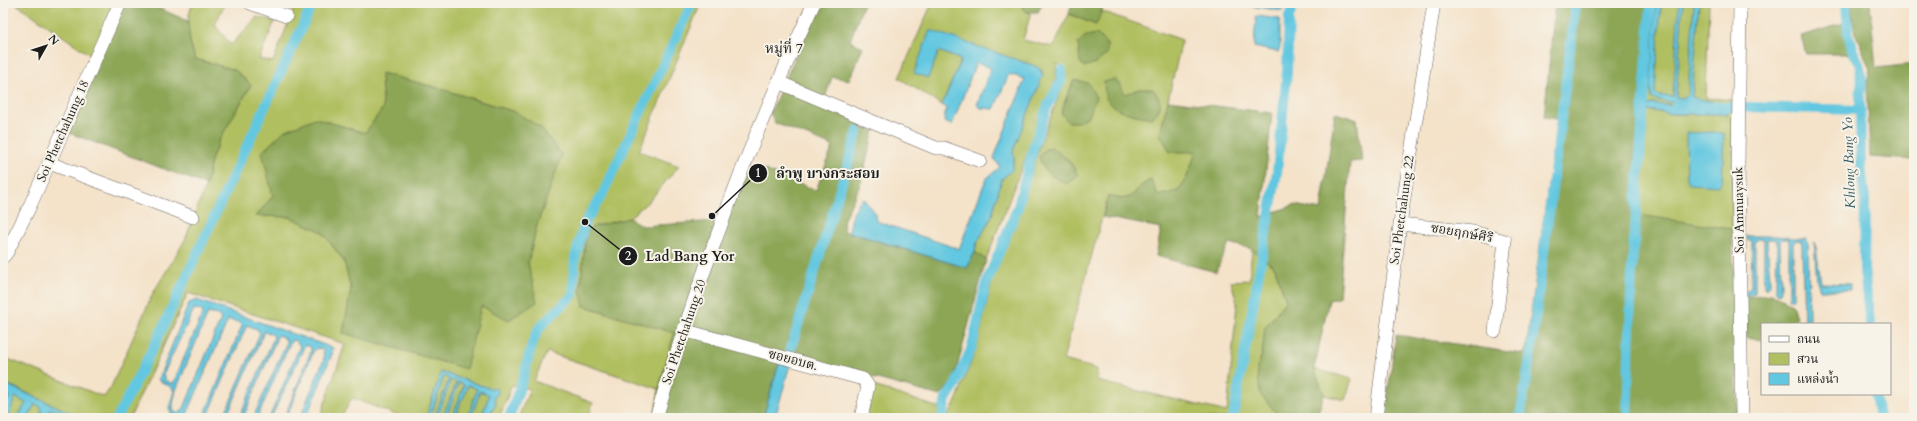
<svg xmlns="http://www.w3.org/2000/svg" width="1917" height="421" viewBox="0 0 1917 421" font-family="Cardo,'Noto Serif Thai',serif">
<rect width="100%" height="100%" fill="#f7f3e8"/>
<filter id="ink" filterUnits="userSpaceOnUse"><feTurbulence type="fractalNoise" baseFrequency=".025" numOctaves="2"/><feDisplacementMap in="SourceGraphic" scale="8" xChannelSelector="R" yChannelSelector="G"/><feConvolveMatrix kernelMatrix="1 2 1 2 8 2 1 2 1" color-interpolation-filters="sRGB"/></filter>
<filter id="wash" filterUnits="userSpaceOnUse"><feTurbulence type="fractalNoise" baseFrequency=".012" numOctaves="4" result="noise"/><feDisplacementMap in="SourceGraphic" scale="16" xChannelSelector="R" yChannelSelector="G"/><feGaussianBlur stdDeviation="0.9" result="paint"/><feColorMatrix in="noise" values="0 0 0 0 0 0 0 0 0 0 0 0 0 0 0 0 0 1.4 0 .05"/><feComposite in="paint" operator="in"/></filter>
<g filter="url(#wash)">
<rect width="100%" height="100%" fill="#f4e2c9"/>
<!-- green -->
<path fill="#b0bf61" stroke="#666e3e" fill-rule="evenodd" d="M15 3H117L93 57Z
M193 3H225L215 25 231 45 257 17 275 21 259 59 273 62 296 3H701L639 151 679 166 649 201 629 218 592 227 584 306 675 333 659 389 547 352 534 381 593 403 588 418H518L530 389 512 385 499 418H488L496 403 489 388 441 372 426 418H404L352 398 341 418H320L345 344 188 293 130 418H82L3 382V357L104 397 111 387 153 293 185 240 206 185 212 157 220 139 251 85 235 70 195 59C189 39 184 23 193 3ZM381 73 438 88 515 112 537 225 528 263 531 278 481 306 474 329 344 333 351 289 344 261 322 232 290 217 256 216 273 196 315 118 365 133 383 108Z
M932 3H1020L1026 12H1031L1023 40 1053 47 1069 14 1096 25 1101 11 1182 40 1160 134 1197 151 1187 177 1178 191 1157 196 1151 180C1130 188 1139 205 1108 196L1063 360 1097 369V381L1227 412 1237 303 1231 281 1249 280 1252 249 1275 268 1286 300 1265 328 1262 355 1257 368 1277 414 1309 418H947L957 399 977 346 993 275 1020 212 1039 147 1061 90 1066 68 1057 64 1056 79 986 260 975 252C976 240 985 230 990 219 996 207 996 192 1002 180 1008 167 1017 171 1013 151L1042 75V70L939 51 961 60 942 105 899 78ZM1074 80 1078 122 1064 103Z
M1652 3H1709L1706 98 1734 100 1732 229 1639 216 1643 102ZM1652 104 1727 109 1728 113 1673 114 1647 110 1646 106Z
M1314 369 1352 379 1345 400 1324 395Z
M444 376 449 379 434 418H430Z
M451 379 457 381 442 418H437Z
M459 382 464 385 452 418H446Z
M468 385 477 389 468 418H456L461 400 463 398Z
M874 386 939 408 938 418H866Z
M480 391 489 395 481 418H471Z
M3 392 10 396 3 410Z
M15 397 26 403 17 418H8Z
M35 404 41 407 42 413 39 418H28Z
M50 409 58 411V418H45Z"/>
<!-- forest -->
<path fill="#8ca657" stroke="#54613a" d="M123 3H147L188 21 190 42 195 59 235 70 251 85 220 139 212 157 206 185 67 132Z
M820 3H864L850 41 863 47 849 80 832 77 823 104 874 131 860 185 843 221 844 231 967 268 975 252 986 260 953 382 940 396 782 353 763 418H654L659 389 674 333 584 306 580 290 586 233 592 227 629 218 643 226 718 221 749 164 816 190 833 146 775 123 770 113Z
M1020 3H1043L1038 12H1026Z
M1072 3H1105L1096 25 1069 14Z
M1555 3H1652L1643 102 1639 215 1732 229 1738 418H1384L1396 335 1522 354 1526 350 1557 119 1544 117Z
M1850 3H1870L1876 68 1914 64V160L1870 157 1867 83 1870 69 1855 32Z
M1844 23 1849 54H1806L1801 36Z
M1097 34 1107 44V54L1096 63 1084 67 1080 62 1078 43 1086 36Z
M381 73 438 88 515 112 540 127 562 155 537 225 528 263 537 302 509 320 481 306 466 369 343 333 351 289 344 261 322 232 290 217 256 216 273 196 262 152 284 131 315 118 365 133 383 108Z
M1115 79 1121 87 1125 94 1139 89H1153C1162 102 1164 106 1152 118 1136 115 1115 113 1106 98 1104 94 1105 87 1104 82Z
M1074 80 1088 83 1096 97 1089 116 1078 122H1068L1061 113Z
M1168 100 1272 113 1261 217 1294 205 1321 210 1335 113 1357 119 1362 161 1350 162 1339 298 1329 300 1314 369 1324 395 1316 418 1277 414 1260 394 1257 368 1262 355 1265 328 1286 300 1275 268 1252 249 1229 243 1216 272 1156 256 1161 228 1103 217 1108 196C1138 205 1130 189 1151 180L1158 196 1178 191 1187 177 1196 152H1170L1160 134Z
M1051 147 1069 160 1078 175 1067 184C1053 177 1044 173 1039 157L1044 150Z
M1771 294 1792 304 1796 318 1792 324H1762V341L1747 338 1743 303 1747 297Z"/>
<!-- water -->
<path fill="#62c7e0" stroke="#3f727e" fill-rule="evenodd" d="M1233 3H1256L1282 7V11Z
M1656 3H1661L1655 93 1659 96H1673L1679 3H1683L1676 97 1683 98 1688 95 1694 3H1699L1692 97 1714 102H1667L1652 99 1650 86Z
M1256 16 1280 19V47L1278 52 1254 47Z
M930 30 1038 67 1043 75 1013 151 1014 158 1012 170 1002 179 991 218 976 245 975 252 967 268 849 232C851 220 854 206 863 198L875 214 876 221 959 249 986 179 1000 167 994 158 1025 79 1009 74 994 109 981 108 977 105 991 68 976 63 952 125 944 122 946 108 942 105 961 60 939 51 928 78 914 73Z
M1652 104 1727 109 1728 114H1673L1647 110 1646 106Z
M1715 132 1724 134 1722 180 1719 186 1689 184 1687 178 1686 133Z
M1746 236H1775L1806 239 1808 242 1809 324H1804L1802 244 1801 241 1797 240 1793 243V299H1789V239H1782L1780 241 1781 290 1779 294 1776 292 1777 240 1767 239 1770 284 1767 289 1764 287V240L1758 239 1755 242V293L1745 296 1746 290 1750 289 1751 287 1752 240H1747Z
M1814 242 1816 247 1821 283 1850 284V290H1820L1817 281Z
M197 300 333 348 332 354 306 418H300L324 359 323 350 317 348 314 350 286 418H284L311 351V347L305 345 271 418H269L300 346 295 340 291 341 257 418H253L286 344V339L278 335 243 418H239L272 342 274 336 270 333 264 332 226 418H223L260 333 257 329 247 325 207 418H203L242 326 239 322 228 320 187 414 190 418H181L171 414 169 408 174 391 171 387 158 380 189 303ZM194 309 201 310 203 313 173 384 165 380 163 375ZM208 313 218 315 221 319 184 408 179 414 173 411V403L176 390Z
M779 364 790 365 775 418H763Z
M441 372 489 388H496L498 394 494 397 496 403 488 418H481L489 395 480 391 471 418H468L477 389 468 385 463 399 461 400 456 418H452L464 385 459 382 446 418H442L457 382 451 380 437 418H434L449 379 444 376 430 418H426Z
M3 383 80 417 82 418H58V411L50 409 45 418H39L42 413 41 407 35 404 28 418H17L26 403 15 397 8 418H3V410L10 396 3 392Z"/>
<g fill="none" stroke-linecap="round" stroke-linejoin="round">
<!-- canal -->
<path stroke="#62c7e0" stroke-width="10" d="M1846 3 1848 32 1852 49 1859 63 1862 80 1860 97 1861 166 1865 200 1864 269 1870 324
M1676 106 1733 107
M1744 107 1861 110
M790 351 858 131
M1875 394 1879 418
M117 418 158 338 313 3
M509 418 523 378 532 344 539 328 573 295 575 258 585 222 602 195 692 3
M942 418 946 399 956 384 972 347 986 284 1018 207 1034 145 1047 107 1061 81 1062 70
M1233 418 1277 172 1287 72 1289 17 1294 3
M1520 418 1531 352 1576 3
M1627 418 1632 268 1651 3"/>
</g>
</g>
<g filter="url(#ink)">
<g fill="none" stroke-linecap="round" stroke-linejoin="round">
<!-- minor casing -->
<g stroke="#686159" stroke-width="14">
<path id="minor" d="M250 3 286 16
M1740 3 1738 166 1742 418
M778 82 936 148H944L980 161
M49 163 193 217
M1400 224 1473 232 1505 241 1495 331
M3 257 7 252 29 208 120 3
M683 330 863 379 868 386 861 418
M656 418C699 276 751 137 814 3
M1376 418 1400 224 1434 3"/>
</g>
<!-- minor -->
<use href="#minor" stroke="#fff" stroke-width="13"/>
</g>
</g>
<g text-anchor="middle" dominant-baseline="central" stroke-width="4" stroke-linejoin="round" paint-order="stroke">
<!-- street labels -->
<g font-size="13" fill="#1c1c1c" stroke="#f7f3e8">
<text transform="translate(63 131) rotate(-66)">Soi Phetchahung 18</text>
<text transform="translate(1402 210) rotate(-82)">Soi Phetchahung 22</text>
<text transform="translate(1739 210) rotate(-91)">Soi Amnuaysuk</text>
<text transform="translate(1462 233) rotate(10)">ซอยฤกษ์ศิริ</text>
<text transform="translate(684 332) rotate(-71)">Soi Phetchahung 20</text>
<text transform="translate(793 360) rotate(15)">ซอยอบต.</text>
</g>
<!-- neighbourhood labels -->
<g font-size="14" fill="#1c1c1c" stroke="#f7f3e8">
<text x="784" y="48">หมู่ที่ 7</text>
</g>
<!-- water labels -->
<g font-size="14" font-style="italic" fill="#345861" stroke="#f7f3e8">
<text transform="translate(1849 163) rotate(-92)">Khlong Bang Yo</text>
</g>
</g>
<!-- callouts -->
<path fill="none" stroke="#1c1c1c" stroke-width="1.5" d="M712 216L758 173M585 222L628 256"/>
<g fill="#1c1c1c" stroke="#f7f3e8" stroke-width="1.5">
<circle cx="712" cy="216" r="4"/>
<circle cx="585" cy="222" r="4"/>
<circle cx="758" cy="173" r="10"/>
<circle cx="628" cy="256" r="10"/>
</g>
<g font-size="12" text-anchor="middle" font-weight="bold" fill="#fff">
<text x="758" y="177">1</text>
<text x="628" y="260">2</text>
</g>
<g font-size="14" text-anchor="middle" font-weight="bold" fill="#1c1c1c" stroke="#f7f3e8" stroke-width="4" stroke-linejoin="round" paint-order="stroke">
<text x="828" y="178">ลำพู บางกระสอบ</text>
<text x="690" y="261">Lad Bang Yor</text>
</g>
<!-- margin -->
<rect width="1917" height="421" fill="none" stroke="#f7f3e8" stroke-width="16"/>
<!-- legend -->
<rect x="1761" y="323" width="130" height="72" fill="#f7f3e8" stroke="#9f9d96"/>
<rect x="1769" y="336" width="20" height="6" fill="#ffffff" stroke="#9f9d96"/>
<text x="1797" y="343" font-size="12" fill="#1c1c1c">ถนน</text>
<rect x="1769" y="353" width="20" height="12" fill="#b0bf61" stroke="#9f9d96"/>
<text x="1797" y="363" font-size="12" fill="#1c1c1c">สวน</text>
<rect x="1769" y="373" width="20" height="12" fill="#62c7e0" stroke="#9f9d96"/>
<text x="1797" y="383" font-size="12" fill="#1c1c1c">แหล่งน้ำ</text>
<!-- north arrow -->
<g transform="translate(46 46) rotate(51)" stroke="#f7f3e8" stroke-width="3" paint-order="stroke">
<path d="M0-3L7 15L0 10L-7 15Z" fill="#1c1c1c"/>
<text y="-6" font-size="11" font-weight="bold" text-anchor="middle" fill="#1c1c1c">N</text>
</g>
</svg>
